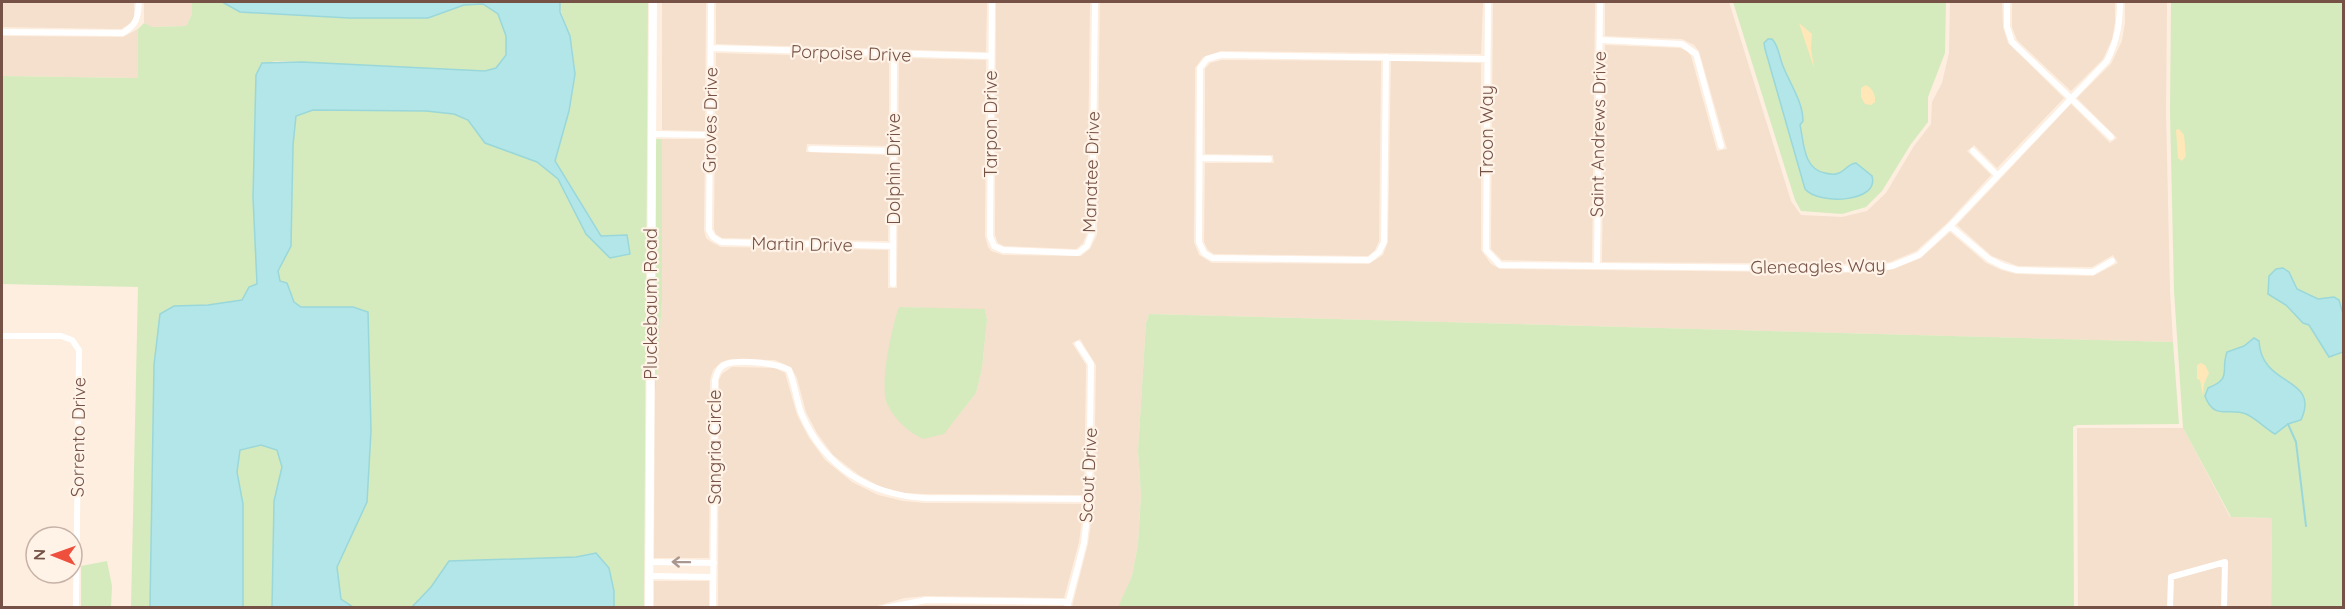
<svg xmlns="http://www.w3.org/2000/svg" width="2345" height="609" viewBox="0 0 2345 609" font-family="Quicksand,sans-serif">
<rect width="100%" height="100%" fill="#fdeedf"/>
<!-- residential -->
<path fill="#f5dfcd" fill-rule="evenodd" d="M2 2H134V18L131 23 121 29 2 27Z
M144 2H192V14L186 26 148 27 144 23Z
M662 2H706L705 131 662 130Z
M716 2H987L986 52 716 44Z
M996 2H1090L1087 233 1083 243 1076 249 1004 246 998 243 995 235Z
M1100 2H1483L1481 54 1221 51 1203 57 1195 68 1194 242 1199 255 1212 263 1369 264 1383 255 1388 242 1391 61 1481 63V250L1491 264 1500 269 1872 273 1894 269 1921 258 1950 232 1986 263 2001 270 2016 274 2093 276 2118 263 2113 255 2092 267 2018 266 1992 256 1957 225 2071 104 2110 143 2117 138 2077 98 2111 64 2122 41 2125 23V2H2167L2166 113 2170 291 2173 342 1149 314 1146 323 1138 451 1141 495 1138 544 1132 576 1118 608 1072 607 1088 544 1094 503 1096 365 1080 339 1072 343 1086 365 1084 495 926 494 905 493 881 487 859 475 833 455 817 433 806 412 797 378 791 367 775 360 731 359 721 362 713 370 710 380 709 558H654L655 401 662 301V139H705L704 230 706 238 711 242 721 247 888 250V288H897L899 58 986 60 985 236 988 247 991 251 1003 255 1081 256 1090 249 1097 235ZM899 307 985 310 987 319 982 369 976 393 958 416 886 402 888 355Z
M1493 2H1595L1592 262 1502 260 1491 249Z
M1605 2H1729L1791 201 1801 215 1842 217 1867 211 1886 193 1914 146 1931 124 1932 102 1942 83 1949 53 1950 2H2002L2003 27 2008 43 2064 98 1997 168 1974 145 1967 151 1991 175 1947 223 1916 251 1890 262 1871 264 1602 262 1605 45 1680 48 1687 51 1691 56 1717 151 1727 149 1699 51 1694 45 1682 39 1605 36Z
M2012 2H2115V22L2112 39 2103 59 2071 91 2017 40 2012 27Z
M138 29V78L2 76V36L123 37Z
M716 53 889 58V146L807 144 806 152 889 155 888 241 722 238 716 234 714 229Z
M1222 60 1381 61 1379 241 1375 250 1368 256 1214 254 1208 250 1204 242 1205 163H1274L1273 155 1205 154V69L1210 63Z
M732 367 775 368 785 373 797 415 809 438 825 460 852 482 878 495 903 501 925 503 1084 504 1079 542 1064 598 926 596 904 598 874 607 718 608 719 380 722 374Z
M2077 428H2183L2230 517 2272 518 2271 607H2078Z
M654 581H709V607H654Z
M926 605 1062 606 903 608Z"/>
<!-- green -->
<path fill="#d5ebbd" d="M192 2H222L240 12 349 18H428L464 5 483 4 498 14 506 36V54L496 68 485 71 302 62 276 61 262 64 256 75 253 197 257 284 249 287 242 300 208 305 174 306 160 314 154 365 150 607H131L138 287 2 284V76L138 78V29L144 23 152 27 186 26 192 14Z
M560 2H648L644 607H614V591L595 553 576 557 449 561 431 587 412 607H353L341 599 337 567 367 502 371 431 353 307H301L294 302 287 283 280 281 277 271 291 246 293 145 296 116 313 110 426 111 454 114 468 120 485 143 537 162 558 179 602 236 555 161C567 121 580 79 570 37 567 24 560 15 560 2Z
M1733 2H1946L1945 53 1928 97V122L1911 144 1882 191 1866 207 1842 214 1801 211 1795 200Z
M2171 2H2343V607H2271L2272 518 2231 517 2183 428 2174 291 2170 113Z
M656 139H662V301L655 401Z
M899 307 985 309 987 320 982 369 976 393 944 434 923 439C907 431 895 420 887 404 879 386 892 326 899 307Z
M1149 314 2173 342 2179 424 2077 425 2073 427 2074 607H1118L1132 576 1138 544 1141 495 1138 451 1146 323Z
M261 445 277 450 282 467 274 502 272 607H243V504L237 472 240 450Z
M107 561 112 586 111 607H81V566Z"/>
<!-- sand -->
<path fill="#ffe7b8" d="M1799 23 1812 34 1811 48 1814 68Z
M1866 85C1872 88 1876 95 1875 102L1871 105 1865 104 1861 97V88Z
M2179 129 2184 135 2186 156 2182 161 2178 158 2176 130Z
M2201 363 2205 365 2209 373 2204 384 2203 396 2200 380 2197 379V365Z"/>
<!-- water -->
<path fill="#b3e6e8" stroke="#99d7da" stroke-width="1.5" d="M222 2H560V12L570 36 575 74 569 111 555 161 601 236 627 235 630 254 610 258 586 234 558 179 537 162 485 143 468 120 454 114 426 111 313 110 296 116 293 145 291 246 278 271 280 281 287 283 294 302 301 307H353L368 312 371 431 367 502 337 567 341 599 353 607H272L274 501 282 467 277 450 261 445 240 450 237 472 243 504V607H150L154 365 160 314 174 306 208 305 242 300 249 287 257 284 253 197 256 75 262 63 302 62 485 71 496 68 506 55V36L498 14 483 4 464 5 428 18H349L240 12Z
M1768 39H1772C1779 46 1779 57 1783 66 1790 84 1803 102 1803 121L1800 125C1804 142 1803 169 1825 173 1829 174 1835 175 1839 173 1846 170 1848 164 1856 163L1872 176C1880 203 1818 205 1805 189L1765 49 1764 43Z
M2283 268 2289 272 2297 289 2318 299 2334 297 2339 300 2343 314V352L2329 357 2309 325 2303 323 2286 305 2268 294 2269 276 2276 269Z
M2254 338 2259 341C2261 388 2321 376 2301 420L2288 424 2275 434C2266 429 2257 419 2246 414 2229 407 2214 421 2205 396L2208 388C2233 378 2220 371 2227 352L2244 346Z
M596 553 609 568 614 591V607H412L431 587 449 561 576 557Z"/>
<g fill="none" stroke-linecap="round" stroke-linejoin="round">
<!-- stream -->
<path stroke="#99d7da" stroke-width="2" d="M2288 424 2296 442 2306 526"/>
<!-- minor -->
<path stroke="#fff" stroke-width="6" d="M711 2 709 230 713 237 721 242 893 246
M992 2 990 236 994 246 1003 250 1078 253 1087 246 1092 233 1095 2
M1488 2 1486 250 1500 265 1871 269 1892 266 1919 255 1950 226 2107 61C2117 41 2120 24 2120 2
M2007 2V27L2012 42 2111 137
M2 32 123 33C137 24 138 18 139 2
M1600 40 1682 44 1696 54 1721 146
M711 48 990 56
M1386 57 1384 242 1379 252 1369 260 1212 258 1204 253 1199 242 1200 68 1207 59 1221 55 1486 59
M651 134 710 135
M811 149 894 151
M1973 151 1997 175
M1200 158 1269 159
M1950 226 1989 259 2003 266 2017 270 2093 272 2112 261
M1597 266 1600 2
M893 284 894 54
M2 336H61L72 340 79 350 76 608
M649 562 714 563
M649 576 713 577
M713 608 715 380C717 373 719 367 726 364 739 359 777 363 789 370 795 384 796 400 802 415 825 467 869 495 925 498L1089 499
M885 608 926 600 1068 602
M1067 608 1084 543 1089 499 1091 364 1078 344
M2170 608 2171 577 2225 562 2224 608"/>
<!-- tertiary -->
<path stroke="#fff" stroke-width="8" d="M649 608 653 2"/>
</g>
<!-- one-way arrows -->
<defs><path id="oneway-shaft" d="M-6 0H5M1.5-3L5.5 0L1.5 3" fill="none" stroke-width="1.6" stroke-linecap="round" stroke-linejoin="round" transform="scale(1.5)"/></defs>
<use stroke="#ac9790" href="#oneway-shaft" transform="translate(681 562) rotate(-179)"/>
<g text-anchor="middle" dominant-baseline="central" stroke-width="4.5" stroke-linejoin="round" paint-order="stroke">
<!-- street labels -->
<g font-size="18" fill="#755146" stroke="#fff3e7">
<text transform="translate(851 53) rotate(2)">Porpoise Drive</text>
<text transform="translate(710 120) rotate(-89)">Groves Drive</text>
<text transform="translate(990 124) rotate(-90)">Tarpon Drive</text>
<text transform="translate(1486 131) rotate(-90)">Troon Way</text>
<text transform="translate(1598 134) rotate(-89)">Saint Andrews Drive</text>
<text transform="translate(893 169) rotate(-90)">Dolphin Drive</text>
<text transform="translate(1091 172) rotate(-88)">Manatee Drive</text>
<text transform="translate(802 244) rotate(1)">Martin Drive</text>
<text transform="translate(1818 266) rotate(-1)">Gleneagles Way</text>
<text transform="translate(650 304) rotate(-90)">Pluckebaum Road</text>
<text transform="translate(78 437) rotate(-89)">Sorrento Drive</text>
<text transform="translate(714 447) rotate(-90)">Sangria Circle</text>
<text transform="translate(1088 475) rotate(-87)">Scout Drive</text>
</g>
</g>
<!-- border -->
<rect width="2345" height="609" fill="none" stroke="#755146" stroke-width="6"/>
<!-- north arrow -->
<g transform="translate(54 555) rotate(271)"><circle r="28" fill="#fff3e7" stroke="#c8b2a7" stroke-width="1.5"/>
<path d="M0-4.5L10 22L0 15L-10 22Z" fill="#ef503d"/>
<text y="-9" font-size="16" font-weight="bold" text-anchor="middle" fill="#755146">N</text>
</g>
</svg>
